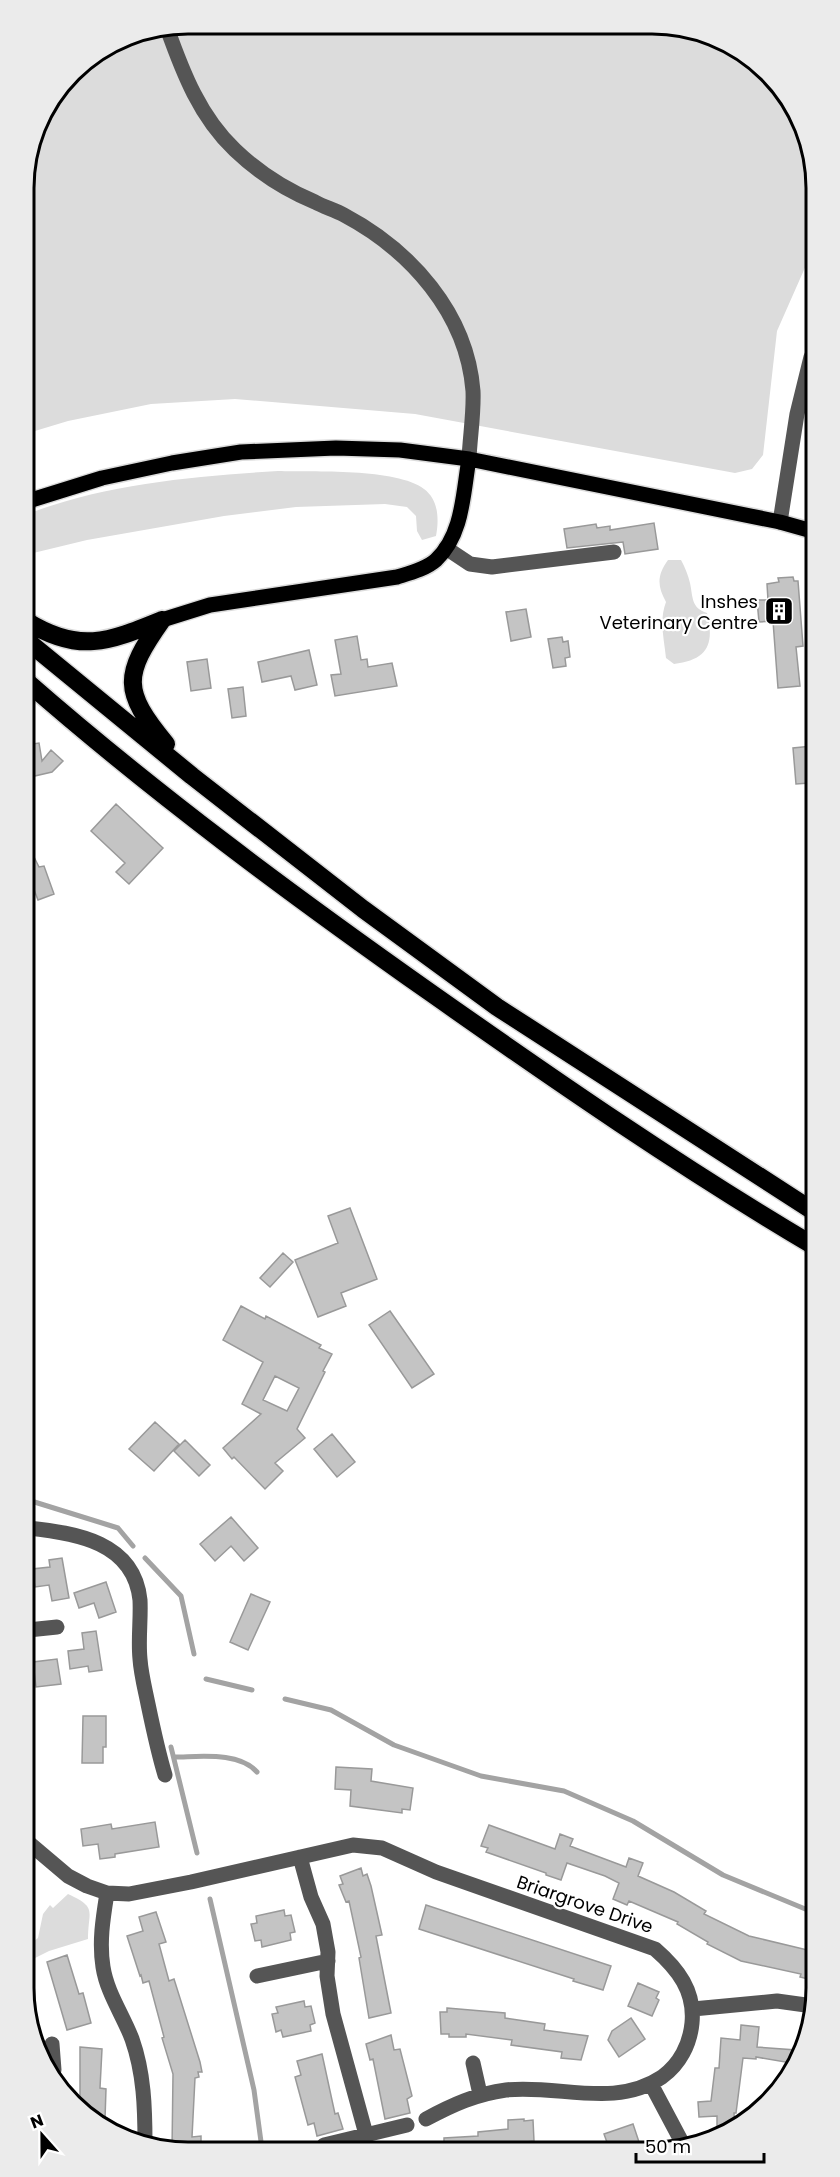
<svg xmlns="http://www.w3.org/2000/svg" width="840" height="2177" viewBox="0 0 840 2177" font-family="Poppins,sans-serif">
<rect width="100%" height="100%" fill="#fff"/>
<!-- green -->
<path fill="#dcdcdc" d="M189 24 683 27 760 65 810 146 811 254 777 331 763 455 752 469 735 473 415 414 235 399 151 404 68 421 25 434 24 178 41 116 80 65 126 36Z
M278 471C312 472 397 468 424 489 439 500 439 520 436 536L422 540 417 531 416 516 407 507 385 504 296 507 224 516 87 540 25 555V515C103 484 195 476 278 471Z
M668 560H681C685 567 688 575 690 583 693 597 691 608 707 613 715 645 707 660 674 664L666 658C664 639 659 620 666 602 657 586 657 575 668 560Z
M68 1894C98 1908 88 1910 88 1939L49 1951 29 1961V1945L38 1938 43 1914 50 1905 53 1908Z"/>
<g fill="none" stroke-linecap="round" stroke-linejoin="round">
<!-- stream -->
<path stroke="#a3a3a3" stroke-width="5" d="M28 1500 118 1528 133 1546
M145 1558 181 1596 194 1654
M206 1679 252 1690
M285 1699 331 1710 394 1745 481 1776 564 1791 633 1821 723 1875 815 1913
M171 1747 197 1853
M174 1757C198 1757 239 1751 257 1772
M210 1899 254 2090 262 2149"/>
</g>
<!-- building -->
<path fill="#c4c4c4" stroke="#999" stroke-width="1.5" fill-rule="evenodd" d="M654 523 658 549 625 554 623 542 567 548 564 529 596 524 597 528 610 526V530Z
M793 577 794 581H798L803 646 796 647 800 686 778 688 773 621 759 622 757 600H768L767 584 779 582 778 578Z
M526 609 531 637 511 641 506 612Z
M357 636 361 660 367 659 368 667 392 663 397 686 335 696 331 675 341 674 335 640Z
M562 637 563 642 568 641 570 657 565 658 566 666 553 668 548 639Z
M309 650 317 685 295 690 291 676 262 682 258 662Z
M207 659 211 688 191 691 187 662Z
M243 687 246 716 232 718 228 689Z
M39 743 42 761 51 750 63 761 52 772 26 778V745Z
M812 746V762H807L809 783 796 784 793 748Z
M116 804 163 848 129 884 116 872 125 863 91 831Z
M26 841 39 867 44 866 54 894 38 900 26 869Z
M350 1208 377 1279 341 1293 346 1306 318 1317 295 1260 338 1243 328 1216Z
M283 1253 293 1262 270 1287 260 1278Z
M241 1306 265 1319 266 1316 321 1345 319 1348 332 1354 323 1371 325 1372 297 1429 305 1438 275 1463 283 1471 265 1489 234 1457 232 1459 223 1448 261 1414 242 1404 263 1362 223 1340ZM275 1376 299 1388 287 1411 263 1400Z
M390 1311 434 1374 412 1388 369 1325Z
M155 1422 179 1444 154 1471 129 1449Z
M332 1434 355 1462 337 1477 314 1449Z
M185 1440 210 1465 199 1476 174 1451Z
M231 1517 258 1548 244 1561 231 1546 215 1561 200 1544Z
M62 1558 69 1598 52 1601 49 1585 35 1587 32 1569 50 1567 49 1560Z
M106 1582 116 1612 99 1618 94 1603 79 1608 74 1593Z
M251 1594 270 1602 248 1650 230 1642Z
M96 1631 102 1670 89 1672 88 1666 70 1669 68 1651 84 1649 82 1633Z
M57 1659 61 1684 36 1687 33 1662Z
M83 1716H106V1747H103V1763H82Z
M336 1767 372 1769 371 1781 413 1788 410 1810 402 1809V1813L350 1806 351 1790 335 1789Z
M155 1822 159 1847 115 1854V1857L100 1859 98 1844 83 1846 81 1829 111 1824 112 1829Z
M489 1825 555 1849 560 1834 573 1839 570 1846 626 1867 629 1858 643 1863 638 1876 674 1892 706 1911 704 1914 749 1936 816 1952V1981L800 1977 801 1974 741 1961 707 1944 708 1942 677 1924 678 1922 629 1901 627 1905 613 1899 619 1883 605 1876 567 1863 561 1880 546 1875V1873L486 1852 488 1848 481 1846Z
M361 1868 363 1876 367 1874 371 1886 382 1935 376 1936 391 2013 369 2018 359 1958 361 1957 349 1901 346 1902 339 1885 343 1884 340 1876Z
M426 1905 611 1966 603 1990 573 1981 574 1979 419 1929Z
M284 1910 285 1916 291 1915 295 1932 290 1933 291 1940 262 1947 261 1940 255 1941 251 1924 257 1923 256 1916Z
M156 1912 166 1942 159 1944 169 1981 174 1979 200 2062 202 2072H198L199 2077 195 2078 192 2137 201 2136V2150H172L173 2074 162 2038 164 2037 149 1981 143 1983 141 1975 140 1976 127 1936 143 1931 139 1917Z
M67 1955 79 1994 83 1993 91 2023 67 2030 47 1962Z
M638 1983 659 1992 656 1998 659 2000 652 2016 628 2006Z
M304 2001 305 2007 311 2006 315 2023 310 2025 311 2031 283 2037 281 2030 276 2032 272 2014 278 2013 276 2007Z
M447 2008 505 2013V2018L545 2024 544 2030 588 2036 581 2060 561 2058 562 2052 511 2045 512 2040 466 2034V2037H449V2034H441L440 2012H447Z
M631 2018 645 2039 619 2057 608 2040 612 2031Z
M741 2025 759 2027 757 2047 796 2050 791 2063 756 2057V2059L743 2058 736 2113H734L735 2129 727 2132 717 2133V2116L699 2117 698 2102 711 2101 715 2068H719L721 2038 740 2040Z
M391 2035 394 2050 400 2049 412 2096 407 2099 410 2113 385 2119 373 2059 370 2060 366 2044Z
M80 2047 102 2049 100 2088 106 2089 105 2119H94L80 2112Z
M322 2054 335 2114 338 2113 343 2129 317 2136 314 2123 308 2125 295 2077 301 2075 297 2061Z
M524 2119V2121L533 2120 534 2141 527 2142 528 2148 444 2149V2138L478 2136V2132L508 2129V2120Z
M633 2124 641 2148H609L604 2134Z"/>
<g fill="none" stroke-linecap="round" stroke-linejoin="round">
<!-- major casing -->
<g stroke="#dbdbdb" stroke-width="18">
<path id="major" d="M25 502 102 478 172 463 241 452 336 448 400 450 469 459 780 522 812 531
M162 620 210 605 397 577C410 573 426 569 436 560 463 535 463 493 469 459"/>
</g>
<!-- highway casing -->
<g stroke="#dbdbdb" stroke-width="21">
<path id="highway" d="M162 620C123 675 122 691 166 744
M26 621C79 654 108 642 162 620
M26 640 192 776 363 909 497 1007 813 1211
M26 681C154 793 292 895 431 993 556 1081 682 1168 814 1246"/>
</g>
<!-- minor -->
<path stroke="#555" stroke-width="15" d="M167 28C183 73 200 117 235 150 258 172 286 190 315 202 324 207 335 210 344 215 410 250 467 313 473 391 474 413 470 436 469 459
M780 522 797 414 811 357
M446 548 470 564 492 567 614 552
M28 1528C76 1533 134 1542 140 1600 141 1619 138 1640 140 1659 141 1674 145 1689 148 1704 153 1728 158 1752 165 1775
M28 1630 57 1627
M29 1843 68 1876 87 1886 107 1893 129 1894 191 1882 353 1845 382 1848 436 1872 655 1949C678 1969 695 1991 692 2023 690 2044 680 2064 662 2077 614 2109 559 2084 506 2090 476 2094 452 2105 426 2119
M300 1857 311 1897 323 1924 328 1952 327 1976 333 2014 370 2149
M107 1893C103 1918 99 1942 103 1967 107 1993 123 2015 132 2039 144 2073 145 2108 145 2144
M257 1976 328 1961
M693 2009 777 2001 813 2006
M52 2044 54 2070
M473 2063 480 2094
M651 2084 685 2148
M324 2145 407 2125"/>
<!-- major -->
<use href="#major" stroke="#000" stroke-width="15"/>
<!-- highway -->
<use href="#highway" stroke="#000" stroke-width="18"/>
</g>
<!-- icons -->
<defs>
<g id="building-square" transform="scale(1.5)"><rect x="-9" y="-9" width="18" height="18" rx="4" fill="#000" stroke="#fff"/><path d="M-4-6H4V6H1V3H-1V6H-4ZM-2.5-4.3h1.7v1.8h-1.7ZM.8-4.3h1.7v1.8H.8ZM-2.5-1h1.7V.8h-1.7ZM.8-1h1.7V.8H.8Z" fill="#fff"/></g>
</defs>
<g fill-rule="evenodd">
<use href="#building-square" x="779" y="611"/>
</g>
<g text-anchor="middle" dominant-baseline="central" stroke-width="4.5" stroke-linejoin="round" paint-order="stroke">
<!-- poi labels -->
<g font-size="18" fill="#000" stroke="#fff" text-anchor="end">
<text x="758" y="601">Inshes<tspan x="758" dy="21">Veterinary Centre</tspan></text>
</g>
<!-- street labels -->
<g font-size="18" fill="#000" stroke="#fff">
<text transform="translate(585 1904) rotate(19)">Briargrove Drive</text>
</g>
</g>
<!-- crop -->
<path d="M0 0H840V2177H0ZM188 34H652A154 154 0 0 1 806 188V1988A154 154 0 0 1 652 2142H188A154 154 0 0 1 34 1988V188A154 154 0 0 1 188 34Z" fill="#ebebeb" fill-rule="evenodd"/>
<path fill="none" stroke="#000" stroke-width="3" d="M188 34H652A154 154 0 0 1 806 188V1988A154 154 0 0 1 652 2142H188A154 154 0 0 1 34 1988V188A154 154 0 0 1 188 34Z"/>
<!-- north arrow -->
<g transform="translate(42 2135) rotate(339)" stroke="#ffffff" stroke-width="4.5" paint-order="stroke">
<path d="M0-4.5L10 22L0 15L-10 22Z" fill="#000000"/>
<text y="-9" font-size="16" font-weight="bold" text-anchor="middle" fill="#000000">N</text>
</g>
<!-- scale -->
<path d="M636 2153v9h128v-9" fill="none" stroke="#000000" stroke-width="3"/>
<text x="645" y="2153" font-size="18" fill="#000000" stroke="#ffffff" stroke-width="4.5" paint-order="stroke">50 m</text>
</svg>
